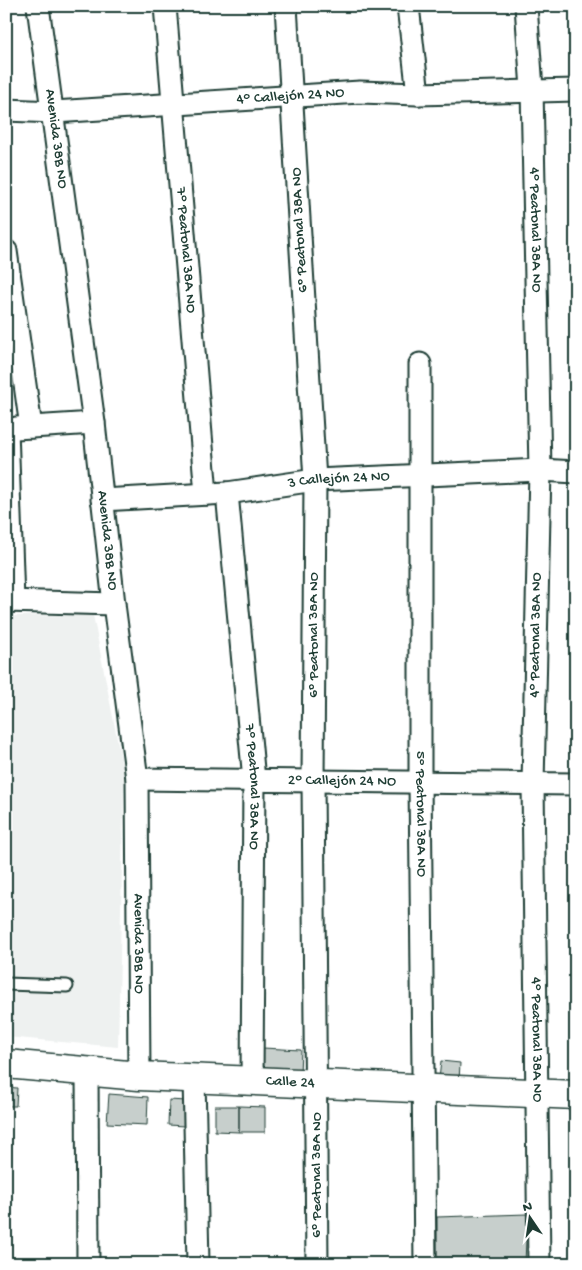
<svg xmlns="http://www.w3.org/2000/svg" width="582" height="1270" viewBox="0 0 582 1270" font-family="'Gochi Hand',sans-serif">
<rect width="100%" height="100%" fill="#fff"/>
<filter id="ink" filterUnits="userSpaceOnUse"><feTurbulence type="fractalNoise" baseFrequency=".02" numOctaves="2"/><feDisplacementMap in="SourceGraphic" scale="10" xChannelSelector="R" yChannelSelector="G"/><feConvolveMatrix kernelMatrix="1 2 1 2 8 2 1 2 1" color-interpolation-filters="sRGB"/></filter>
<g filter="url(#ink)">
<!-- built -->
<path fill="#eef1f0" d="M93 615 124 774 118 1047 6 1037V616Z"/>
<!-- building -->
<path fill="#c7cfcc" stroke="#1f3d34" d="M263 1048 301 1050 300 1073 262 1072Z
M441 1061 460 1063 459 1081 439 1079Z
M6 1087 17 1088 16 1106H6Z
M109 1094 148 1097 147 1125 107 1123Z
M169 1100 186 1101 184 1126 168 1125Z
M215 1106H239V1132L215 1131Z
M239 1106 265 1107V1132H239Z
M527 1214 525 1264H437V1217Z"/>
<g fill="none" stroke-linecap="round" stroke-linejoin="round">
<!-- lane casing -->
<g stroke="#1f3d34" stroke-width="15">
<path id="lane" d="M6 984 67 986"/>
</g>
<!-- street casing -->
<g stroke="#1f3d34" stroke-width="25">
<g id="street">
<path id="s1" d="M38 6 94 423 114 604 137 779 139 1076"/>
<path id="s2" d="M165 6 206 494"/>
<path d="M286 6 315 480 313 781 317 1264"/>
<path d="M408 6 418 94"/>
<path id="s3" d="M526 6 532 89 540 470 533 784 539 1264"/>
<path id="s4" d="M6 110 54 112 360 92 418 94 576 90"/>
<path d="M6 251 31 427"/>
<path id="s5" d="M420 364V782L425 1264"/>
<path d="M16 428 94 423"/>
<path d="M7 429 13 601"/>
<path id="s6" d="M227 493 254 780 252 1081"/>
<path id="s7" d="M102 500 227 493 315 480 540 470 576 472"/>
<path d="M6 601 114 604"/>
<path id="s8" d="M137 779 576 784"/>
<path d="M87 1071 88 1264"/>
<path d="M194 1078 198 1264"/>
</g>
</g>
<!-- secondary casing -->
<g stroke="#1f3d34" stroke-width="31">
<g id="secondary">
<path id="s9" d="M6 1064 139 1076 576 1095"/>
</g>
</g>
<!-- lane -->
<use href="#lane" stroke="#fff" stroke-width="11"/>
<!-- street -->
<use href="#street" stroke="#fff" stroke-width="21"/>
<!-- secondary -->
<use href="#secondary" stroke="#fff" stroke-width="28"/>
</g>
</g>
<g text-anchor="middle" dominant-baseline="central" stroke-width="4" stroke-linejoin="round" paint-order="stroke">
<!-- street labels -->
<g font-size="15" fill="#1f3d34" stroke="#fff">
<text stroke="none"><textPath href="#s4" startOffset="285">4° Callejón 24 NO</textPath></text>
<text stroke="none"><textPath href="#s1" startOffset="134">Avenida 38B NO</textPath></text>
<text transform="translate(300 230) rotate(-93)">6º Peatonal 38A NO</text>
<text stroke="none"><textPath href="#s3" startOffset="224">4° Peatonal 38A NO</textPath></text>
<text stroke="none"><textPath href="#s2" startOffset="245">7° Peatonal 38A NO</textPath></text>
<text stroke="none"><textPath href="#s7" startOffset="238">3 Callejón 24 NO</textPath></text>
<text stroke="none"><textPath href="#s1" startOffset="539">Avenida 38B NO</textPath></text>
<text transform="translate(314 635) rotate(-90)">6º Peatonal 38A NO</text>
<text transform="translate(536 635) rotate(-89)">4° Peatonal 38A NO</text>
<text stroke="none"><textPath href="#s8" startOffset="205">2° Callejón 24 NO</textPath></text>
<text stroke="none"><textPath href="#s6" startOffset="295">7° Peatonal 38A NO</textPath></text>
<text stroke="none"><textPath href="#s5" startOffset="450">5° Peatonal 38A NO</textPath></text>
<text stroke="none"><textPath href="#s1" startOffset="944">Avenida 38B NO</textPath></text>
<text stroke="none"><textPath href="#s3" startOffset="1034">4° Peatonal 38A NO</textPath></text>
<text stroke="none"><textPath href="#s9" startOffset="285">Calle 24</textPath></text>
<text transform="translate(317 1175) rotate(-90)">6º Peatonal 38A NO</text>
</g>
</g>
<!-- margin -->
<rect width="582" height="1270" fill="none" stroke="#fff" stroke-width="25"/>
<rect x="12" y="12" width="557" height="1245" fill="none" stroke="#1f3d34" stroke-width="2" filter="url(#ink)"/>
<!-- north arrow -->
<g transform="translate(530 1218) rotate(347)" stroke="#ffffff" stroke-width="4" paint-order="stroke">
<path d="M0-4L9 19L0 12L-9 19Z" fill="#1f3d34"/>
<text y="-8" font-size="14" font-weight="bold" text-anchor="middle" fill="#1f3d34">N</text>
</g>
</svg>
